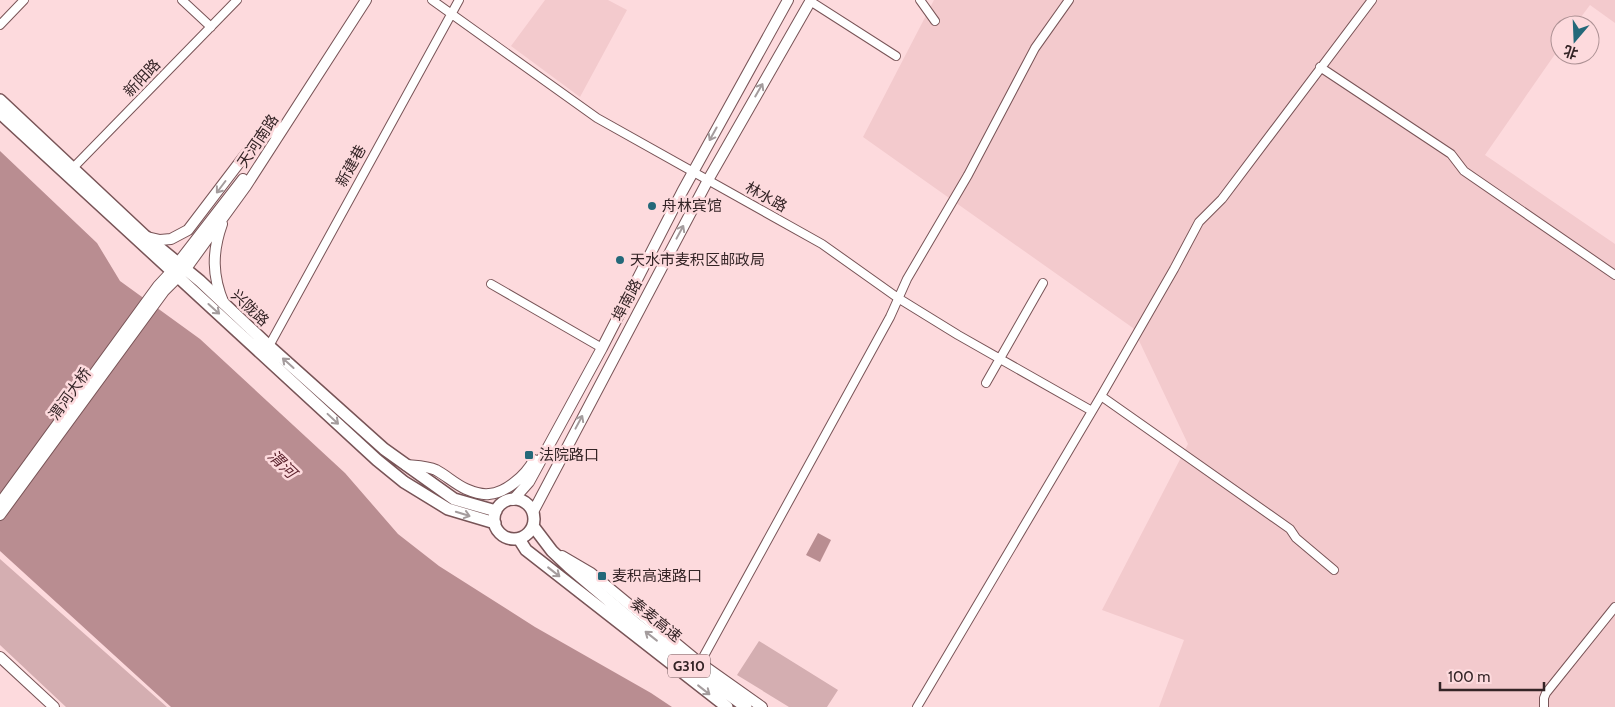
<svg xmlns="http://www.w3.org/2000/svg" width="1615" height="707" viewBox="0 0 1615 707" font-family="Cabin,'Noto Sans SC',sans-serif">
<rect width="100%" height="100%" fill="#fddadd"/>
<!-- built -->
<path fill="#f3cacd" d="M545 0H608L627 10 580 97 511 46Z
M934 0H1615V23L1590 5 1575 25H1560V47L1485 155 1615 244V707H1159L1184 640 1102 610 1188 444 1133 328 863 137Z"/>
<!-- green -->
<path fill="#d4aeb1" d="M0 559 167 707H66L0 645Z
M759 641 838 690 827 707H789L737 675Z"/>
<!-- water -->
<path fill="#b98d91" d="M0 151 97 243 120 281 200 339 345 473 398 534 439 566 535 627 651 693 672 707H171L0 551Z
M818 533 831 540 820 562 806 555Z"/>
<g fill="none" stroke-linecap="round" stroke-linejoin="round">
<!-- minor casing -->
<g stroke="#785457" stroke-width="10">
<path id="minor" d="M182 0 211 27
M432 0 597 118 822 244 898 298 958 335 1092 411
M920 0 935 21
M810 1 896 56
M0 25 24 0
M1320 67 1451 154 1464 171 1615 275
M71 170 237 0
M491 284 602 348
M269 346 459 0
M986 383 1043 283
M1101 396 1290 529 1296 538 1334 570
M700 663 890 317 907 279 968 175 1035 48 1069 0
M917 707 1101 396 1174 269 1199 222 1222 199 1372 0
M1544 707V698L1546 693 1615 607"/>
</g>
<!-- major casing -->
<g stroke="#785457" stroke-width="12">
<path id="major" d="M222 224C212 252 212 276 224 304
M147 237 160 240 171 239 188 230 255 142 278 127
M406 465C416 466 427 466 436 470 447 476 455 484 466 489 473 492 481 495 489 494 506 493 526 475 534 460
M513 500 529 482 602 348 682 192 788 0
M0 503 158 286 171 272 243 179
M533 512 708 180 811 0
M0 515 164 291 185 270 246 186 366 0
M562 556 591 573 700 663 762 707
M0 657 54 707"/>
</g>
<!-- highway casing -->
<g stroke="#785457" stroke-width="14">
<path id="highway" d="M0 100 145 236 200 281 269 346 384 449 454 499 496 511
M0 113 377 460 404 482 448 509 495 523
M494 519a20 20 0 1 1 40 0a20 20 0 1 1-40 0Z
M533 526 552 551 569 567 634 622 695 670 746 707
M519 539 526 550 727 707"/>
</g>
<!-- minor -->
<use href="#minor" stroke="#fff" stroke-width="8"/>
<!-- major -->
<use href="#major" stroke="#fff" stroke-width="10"/>
<!-- highway -->
<use href="#highway" stroke="#fff" stroke-width="11"/>
</g>
<!-- one-way arrows -->
<defs><path id="oneway-shaft" d="M-6 0H5M1.5-3L5.5 0L1.5 3" fill="none" stroke-width="1.6" stroke-linecap="round" stroke-linejoin="round" transform="scale(1.25)"/></defs>
<g stroke="#a49c9d">
<use href="#oneway-shaft" transform="translate(759 90) rotate(-60)"/>
<use href="#oneway-shaft" transform="translate(713 134) rotate(119)"/>
<use href="#oneway-shaft" transform="translate(221 187) rotate(127)"/>
<use href="#oneway-shaft" transform="translate(680 232) rotate(-62)"/>
<use href="#oneway-shaft" transform="translate(214 309) rotate(42)"/>
<use href="#oneway-shaft" transform="translate(288 363) rotate(-138)"/>
<use href="#oneway-shaft" transform="translate(333 419) rotate(43)"/>
<use href="#oneway-shaft" transform="translate(579 422) rotate(-62)"/>
<use href="#oneway-shaft" transform="translate(463 514) rotate(17)"/>
<use href="#oneway-shaft" transform="translate(554 572) rotate(38)"/>
<use href="#oneway-shaft" transform="translate(651 636) rotate(-142)"/>
<use href="#oneway-shaft" transform="translate(704 690) rotate(38)"/>
</g>
<!-- markers -->
<g fill="#246879" stroke="#fddadd" stroke-width="2">
<circle cx="652" cy="206" r="5"/>
<circle cx="620" cy="260" r="5"/>
<rect x="524" y="450" width="10" height="10" rx="2.5"/>
<rect x="597" y="571" width="10" height="10" rx="2.5"/>
</g>
<g text-anchor="middle" dominant-baseline="central" stroke-width="5" stroke-linejoin="round" paint-order="stroke">
<!-- shield labels -->
<rect fill="#fddadd" stroke="#705b5d" stroke-width="1" x="668" y="654.5" width="42" height="23" rx="4"/>
<g font-size="14" font-weight="bold" fill="#342426">
<text x="689" y="666">G310</text>
</g>
<!-- street labels -->
<g font-size="15" fill="#342426" stroke="#fddadd">
<text transform="translate(142 78) rotate(-46)">新阳路</text>
<text transform="translate(258 141) rotate(-56)">天河南路</text>
<text transform="translate(351 166) rotate(-61)">新建巷</text>
<text transform="translate(766 197) rotate(29)">林水路</text>
<text transform="translate(627 300) rotate(-62)">埠南路</text>
<text transform="translate(250 308) rotate(43)">兴陇路</text>
<text transform="translate(70 394) rotate(-54)">渭河大桥</text>
<text transform="translate(656 620) rotate(39)">秦麦高速</text>
</g>
<!-- poi labels -->
<g font-size="15" fill="#342426" stroke="#fddadd" text-anchor="start">
<text x="662" y="206">舟林宾馆</text>
<text x="630" y="260">天水市麦积区邮政局</text>
<text x="539" y="455">法院路口</text>
<text x="612" y="576">麦积高速路口</text>
</g>
<!-- water labels -->
<g font-size="16" font-style="italic" fill="#5e252f" stroke="#fddadd">
<text transform="translate(282 464) rotate(44)">渭河</text>
</g>
</g>
<!-- north arrow -->
<g transform="translate(1575 40) rotate(199)"><circle r="24" fill="#fddadd" stroke="#ad9194"/>
<path d="M0-4L9 19L0 12L-9 19Z" fill="#246879"/>
<text y="-8" font-size="14" font-weight="bold" text-anchor="middle" fill="#342426">北</text>
</g>
<!-- scale -->
<path d="M1440 682v8h104v-8" fill="none" stroke="#342426" stroke-width="2.5"/>
<text x="1448" y="682" font-size="15" fill="#342426" stroke="#fddadd" stroke-width="4" paint-order="stroke">100 m</text>
</svg>
